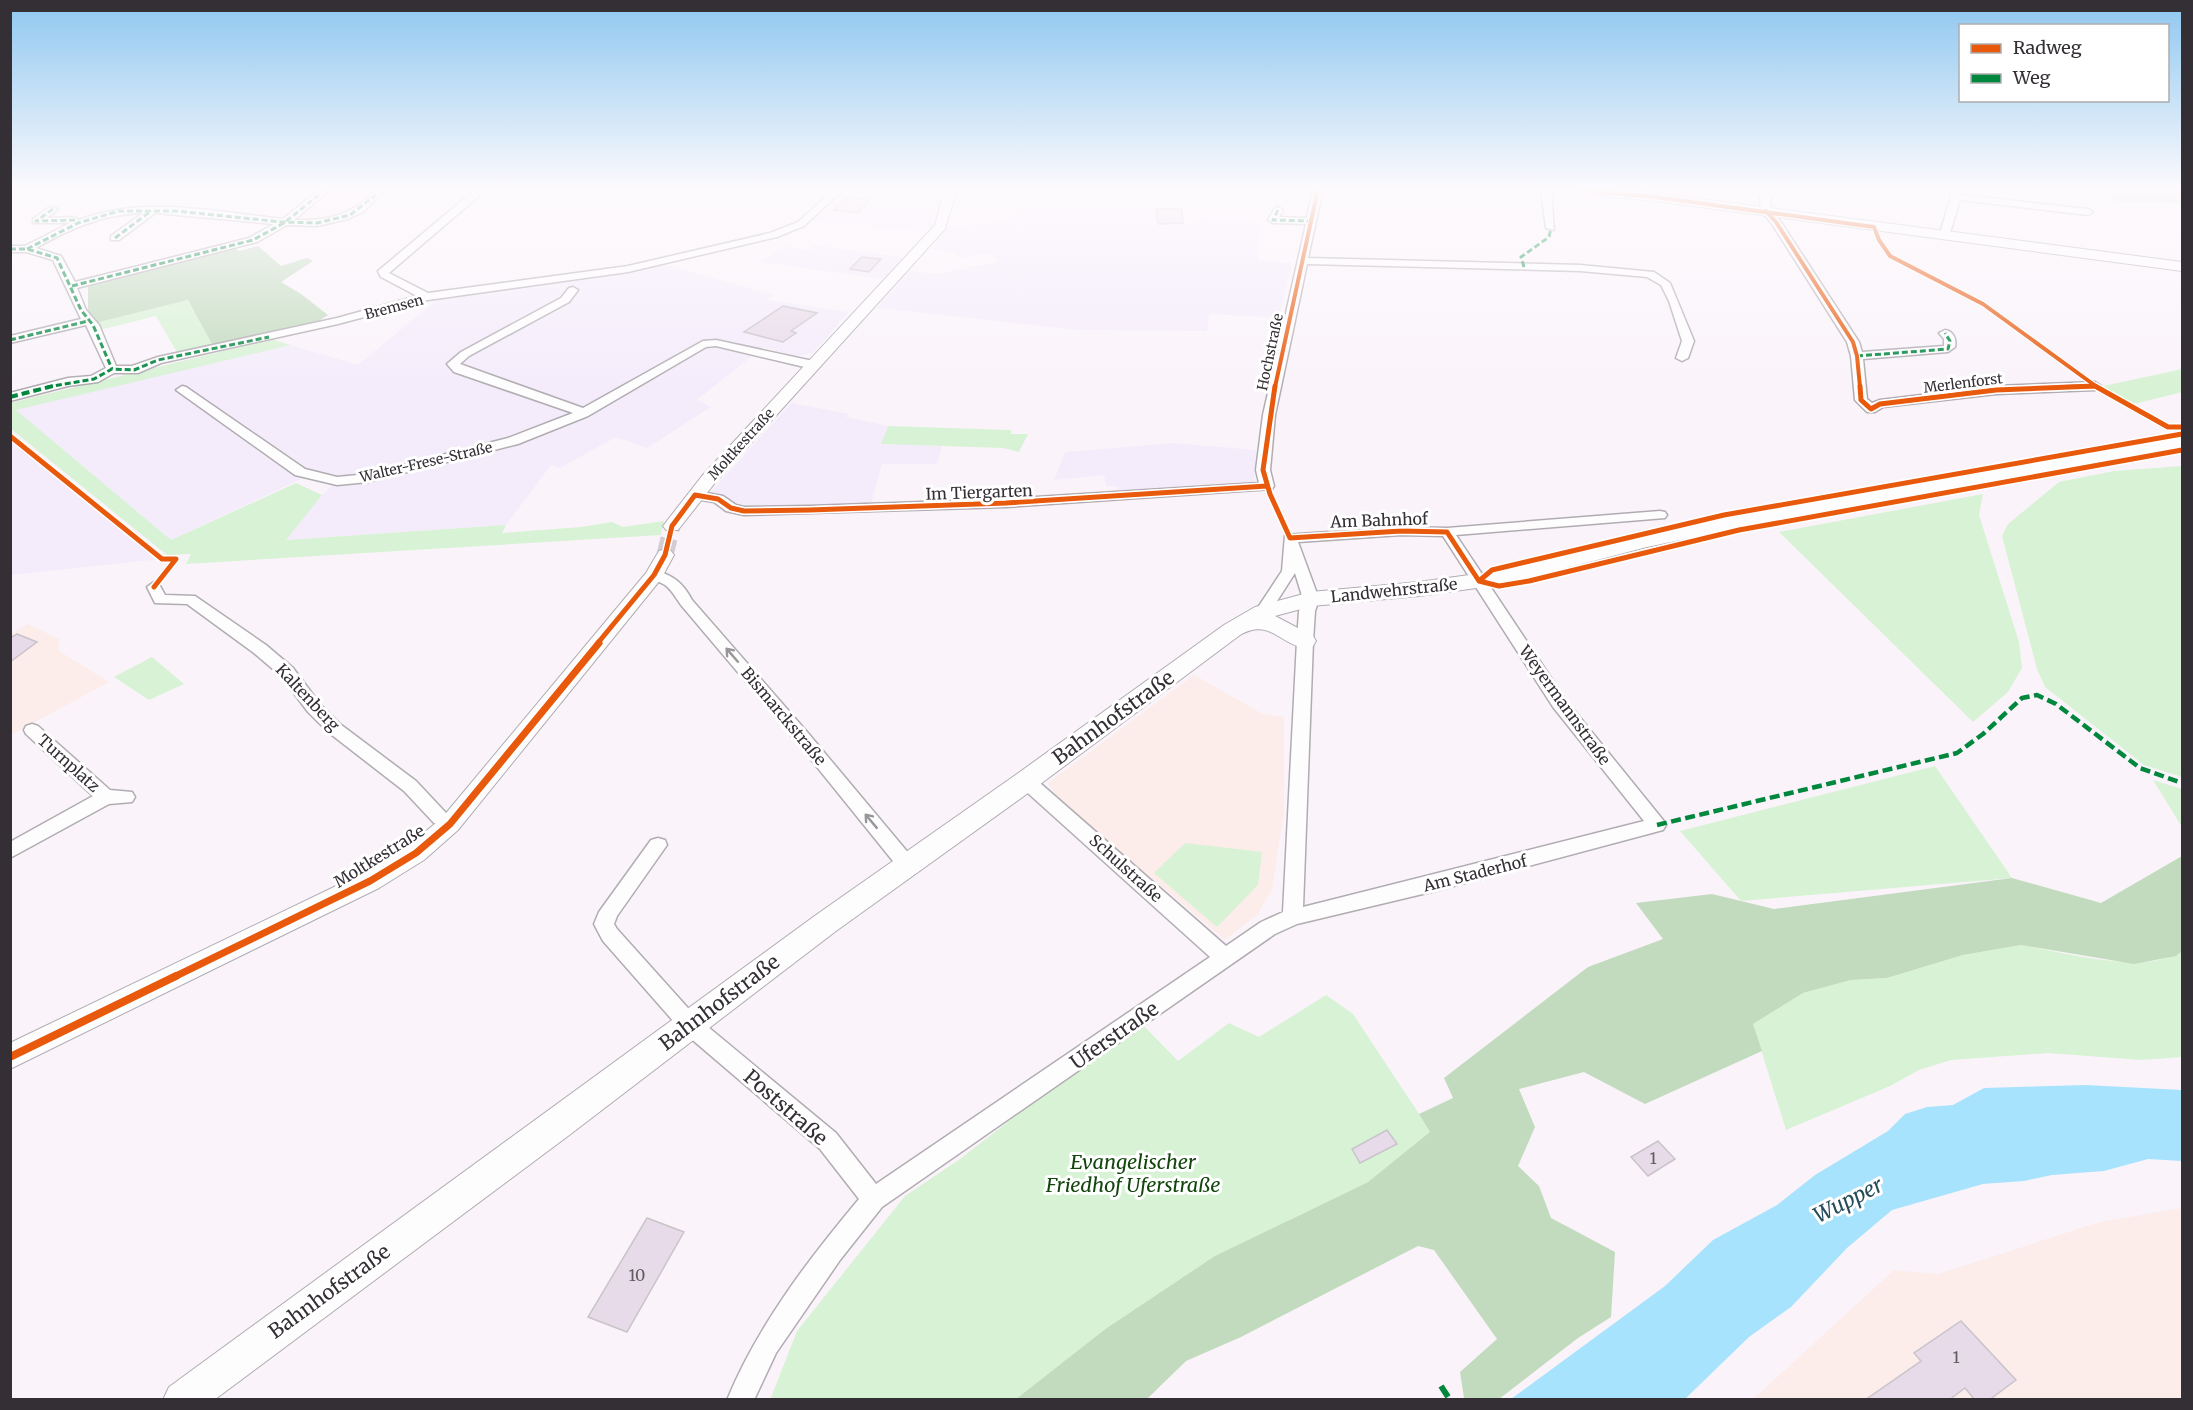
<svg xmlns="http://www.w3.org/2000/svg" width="2193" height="1410" viewBox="0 0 2193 1410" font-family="Merriweather,serif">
<rect width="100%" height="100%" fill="#faf4fa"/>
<!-- commercial -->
<path fill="#f4ecfb" d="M843 189H943V190L940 211 928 231 809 221Z
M961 189H1157L1158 206 1160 209H1182L1184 223 1200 222 1199 219H1208L1212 221H1259L1258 260 1292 263 1279 318 1209 314 1207 331 1080 330 877 308 909 271 937 274 998 262 992 253 960 258 955 252 931 249 950 226 1010 221V201L973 202 972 206H957Z
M814 245 903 257 883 279 760 262 783 246 809 250Z
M660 263 775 295 767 300 849 312 813 353 795 356 763 347 697 400 711 407 647 448 616 437 560 468 551 465 506 525 285 540 322 495 342 477 318 471 171 540 15 409 291 345 358 365 441 296 465 291 605 276Z
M791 403 849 414 846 417 888 426 881 444 942 446 937 464H882L871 504 739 508 726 498 710 493Z
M11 440 162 559 11 575Z
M1173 443 1256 450 1254 486 1119 494 1118 487 1106 486 1104 475 1054 480 1065 452Z"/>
<!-- education -->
<path fill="#fcecea" d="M332 189H365L355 200 360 207 343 215 313 220H294Z
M28 624 59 639V651L109 682 11 735V634Z
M1194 675 1263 714 1284 717V812L1272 889 1258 914 1225 940 1128 858 1066 810 1048 783Z
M2182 1208V1399L1752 1400 1894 1270 1938 1274 2100 1222Z"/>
<!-- green -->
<path fill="#d8f2d5" d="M188 300 213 346 178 354 156 316 95 331 91 324Z
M272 339 291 345 16 410 171 540 296 483 322 495 286 540 506 525 502 533 581 527 612 522 623 527 664 521 661 535 186 564 191 554 167 555 11 429 10 403Z
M2182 369V392L2130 405 2099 387Z
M888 426 1011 430V434H1028L1019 452 1003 448 881 444Z
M2182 466V777L2144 765 2045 687 2037 669 2002 536 2008 524 2059 482 2114 471Z
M1983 494 1979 515 2019 642 2022 668 2008 692 1973 722 1779 532Z
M152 657 184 684 149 700 114 677Z
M1935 766 2012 878 1741 901 1680 831Z
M2153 780 2182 789V827Z
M1185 843 1262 852 1258 885 1217 927 1154 873Z
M2021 945C2065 952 2144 976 2182 951V1057L2141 1060 2048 1053 1951 1060 1919 1070 1890 1086 1786 1130 1753 1024 1803 993 1851 980 1887 978 1963 955Z
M1326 995 1353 1014 1431 1132 1368 1182 1293 1218 1104 1330 1016 1399 770 1400 797 1331 905 1196 960 1159 1045 1093 1144 1026 1178 1061 1229 1023 1259 1037Z"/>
<!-- forest -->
<path fill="#c2dbbe" d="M2098 189H2182V203L2114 201Z
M258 246 281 266 307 258 313 261 281 282 301 294 328 315 314 324 213 346 188 300 91 324 88 321V287L234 248 239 251Z
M2182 856V951L2176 956 2134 964 2021 945 1963 955 1887 978 1851 980 1803 993 1753 1024 1762 1051 1645 1104 1584 1072 1519 1089 1535 1127 1518 1166 1539 1186 1551 1218 1615 1252 1611 1317 1578 1338 1499 1399 1464 1398 1460 1372 1497 1339 1434 1250 1418 1246 1241 1337 1186 1361 1147 1399H1016L1104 1330 1215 1256 1368 1182 1430 1132 1419 1114 1453 1098 1444 1078 1588 967 1663 939 1636 903 1712 894 1774 909 2012 878 2101 903Z"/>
<!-- water -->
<path fill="#a7e3fd" d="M2086 1085 2182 1090V1161L2148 1159 2104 1171 2052 1175 2024 1181 1983 1184 1892 1210 1847 1248 1791 1307 1749 1337 1685 1399H1511L1665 1286 1713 1240 1777 1205 1815 1175 1888 1131 1905 1114 1927 1107 1953 1105 1984 1088Z"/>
<!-- building -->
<path fill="#e8dbe9" stroke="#c8c4c9" stroke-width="1.5" d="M846 198 870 200 858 213 834 210Z
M1156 209H1182L1183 223 1158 224Z
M862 257 881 259 869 272 850 269Z
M783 306 817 313 791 331 796 333 783 342 744 332Z
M17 634 37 642 10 662V638Z
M1387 1130 1397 1144 1360 1163 1352 1149Z
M1658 1141 1675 1159 1648 1176 1631 1157Z
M647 1218 684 1232 627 1332 588 1317Z
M1961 1321 2016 1380 1989 1400H1975L1965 1388 1949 1400H1865L1921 1361 1914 1353Z"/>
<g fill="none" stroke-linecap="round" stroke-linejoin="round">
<!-- tertiary-tunnel -->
<path stroke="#d2cdd2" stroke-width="17" stroke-dasharray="17 9" stroke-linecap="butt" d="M665 555 672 526"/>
<!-- minor casing -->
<g stroke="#b1acb1" stroke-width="3">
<path id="minor" d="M320 189H331L294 220C326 221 351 216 374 192L382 194 363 212 348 219 317 226 287 225 257 242 77 288 86 310 99 325 116 366H132L158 357 337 318 417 296 381 277 378 271 476 189H487L389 273 428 293 628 266 770 233 798 222 834 189H844L804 226 777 237 628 272 428 300 338 324 161 363 138 373H114L98 382 68 386 10 401V393L68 378 91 376 106 368 86 325 10 343V336L81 319 53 260 26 252H10V246H25L70 223H33V219L50 207 58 209 47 218 74 217 79 220C144 195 215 212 283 219ZM143 213 111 236V240H119L155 213 274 224 249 238 75 282 61 256 36 248C69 229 103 214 143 213Z
M1313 189H1323L1308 258 1580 265 1654 272 1670 283 1694 341 1688 358 1682 361 1676 358 1682 341 1669 301 1661 285 1647 277 1580 271 1307 264 1275 415 1270 470 1274 486 1272 489 1006 507 744 515 726 511 714 502 690 498 688 495 695 491 723 496 736 505 744 507 810 506 1006 499 1259 483 1256 470 1263 415 1306 224 1273 223 1268 220 1275 208 1278 207 1283 210 1279 217 1307 218Z
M1541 189H1551L1554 230 1546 228Z
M1768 189H1778L1770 198 1771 210 1781 222 1859 342 1862 352 1944 346V339L1939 333 1945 330C1953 331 1957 339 1955 347L1948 352 1863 359 1867 399 1872 403 1880 400 1996 386 2095 382 2101 386 2095 390 1996 394 1883 407 1875 412H1867L1855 400 1851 356 1847 342 1772 224 1761 211 1760 198Z
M1949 189H1959L1960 195 2088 209 2093 212 2088 215 1960 200 1949 236 1944 239 1939 236 1951 197Z
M573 287 578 290 569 302 469 356 460 364 583 408 703 341 716 340 813 361 819 365 813 369 716 346 706 347 588 416 518 444 368 482 337 485 295 475 176 390 182 386 186 387 305 469 337 477 368 474 508 438 573 413 454 372 447 364 461 352 561 298 569 288Z
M1660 511 1665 512 1667 515 1665 518 1456 535 1565 699 1663 820 1666 825 1663 830 1431 892 1297 924 1275 934 882 1207 840 1260 776 1353 754 1400H727C758 1325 808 1260 859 1199L820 1149 682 1031 603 941 594 924 599 912 651 840 658 838 665 840 667 845 617 916 614 924 617 929 696 1017 836 1133 876 1184 1210 957 1020 786 1017 781 1020 776 1026 775 1032 776 1226 946 1261 922 1283 912 1297 641 1299 611 1303 599 1295 573 1268 615 1263 617 1255 612 1282 571 1285 535 1401 527 1447 528ZM1401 535 1443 536 1553 707 1644 821 1303 907 1313 641 1315 611 1319 599 1298 542Z
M654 570C673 575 683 583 692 600L808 733 915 861 917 866 915 871 908 873 901 871 796 741 681 605C676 598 672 590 665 585 659 581 652 580 647 575Z
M154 582 159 584 165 595 195 596 266 645 293 668 320 704 340 724 416 781 446 813 457 818 460 823 457 828 451 830 434 823 404 791 328 732 308 712 281 676 254 653 187 604 155 603 147 587Z
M32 724 38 726 110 790 132 792 135 797 132 802 109 804 10 858V842L93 796 26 734 24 730 26 726Z"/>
</g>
<!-- tertiary casing -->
<g stroke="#b1acb1" stroke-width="2">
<path id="tertiary" d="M945 189H957L945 229 714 484 678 530H666L663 526 702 476 935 225Z
M665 549 671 551 674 555 661 579 458 830 424 860 379 888 10 1069V1043L361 874 408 846 442 818 646 573 659 551Z"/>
</g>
<!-- secondary casing -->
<g stroke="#b1acb1" stroke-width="2">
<path id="secondary" d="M1560 189H1611L1655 193 2182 262V271L1655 201 1567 193Z
M2182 436V448L1733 529 1647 547 1505 584 1419 596 1312 606 1275 616 1313 636 1316 641 1313 646C1284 654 1274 615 1240 635L1035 788 836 931 568 1136 214 1400H163L169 1387 816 915 1017 774 1224 625 1255 607 1311 592 1419 582 1505 570 1646 535 1733 517Z"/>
</g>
<!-- minor -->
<use href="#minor" fill="#fefdfe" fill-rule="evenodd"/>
<!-- tertiary -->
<use href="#tertiary" fill="#fefdfe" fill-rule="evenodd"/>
<!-- secondary -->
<use href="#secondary" fill="#fefdfe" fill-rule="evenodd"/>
<!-- quiet-far3 -->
<path stroke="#00873e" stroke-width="3" stroke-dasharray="6 3" stroke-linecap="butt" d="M53 209 36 221 75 220
M1278 210 1273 220 1311 221
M115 238 151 211
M10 249H27L57 258 81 310 93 325 112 369
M27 249 78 223 119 211H176L282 222 317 223 350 215 377 194
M1524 267 1521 257 1549 237 1551 228
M72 286 253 240 284 223 326 189
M10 340 88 321
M1857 356 1948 349 1950 341 1945 333
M47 387 94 379 112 369 134 370 158 360 269 337"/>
<!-- quiet-far2 -->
<path stroke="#00873e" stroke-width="4" stroke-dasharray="8 4" stroke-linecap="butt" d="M10 397 53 386"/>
<!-- quiet-far1 -->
<path stroke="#00873e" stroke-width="4.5" stroke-dasharray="10 4.5" stroke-linecap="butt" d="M1657 825 1957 753 1983 734 2022 698 2037 695 2056 704 2140 768 2182 783"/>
<!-- quiet -->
<path stroke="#00873e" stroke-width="6" stroke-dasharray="13 6" stroke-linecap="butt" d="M1441 1386 1450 1400"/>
<!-- cycleway-far3 casing -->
<g stroke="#fff" stroke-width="6">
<path id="cycleway-far3" d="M1567 189 1655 197 1874 227 1879 240 1890 256 1983 304 2097 387
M1766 211 1776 222 1853 342 1857 356 1860 387
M1275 387 1318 189
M2062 387 2095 386"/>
</g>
<!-- cycleway-far2 casing -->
<g stroke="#fff" stroke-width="8">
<path id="cycleway-far2" d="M1275 386 1263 470 1270 494 1290 538 1401 531 1447 532 1479 581
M1860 386 1861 400 1871 409 1880 404 1996 390 2095 386
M2095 386 2168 427H2182
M10 436 162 559H176L154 587
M1479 581 1492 570 1724 515 2182 434
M1479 581 1499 586 1529 581 1739 530 2182 450
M597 644 654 575 665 555 672 526 695 495 718 499 731 508 744 511 810 510 1006 503 1267 486"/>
</g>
<!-- cycleway-far1 casing -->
<g stroke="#fff" stroke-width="10">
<path id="cycleway-far1" d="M172 978 370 881 416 853 450 824 599 643"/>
</g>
<!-- cycleway casing -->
<g stroke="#fff" stroke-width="12">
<path id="cycleway" d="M10 1057 176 976"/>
</g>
<!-- cycleway-far3 -->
<use href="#cycleway-far3" stroke="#e8590c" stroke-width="4"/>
<!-- cycleway-far2 -->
<use href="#cycleway-far2" stroke="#e8590c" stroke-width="5"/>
<!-- cycleway-far1 -->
<use href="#cycleway-far1" stroke="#e8590c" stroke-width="7"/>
<!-- cycleway -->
<use href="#cycleway" stroke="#e8590c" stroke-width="8"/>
</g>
<!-- one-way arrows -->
<defs><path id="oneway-shaft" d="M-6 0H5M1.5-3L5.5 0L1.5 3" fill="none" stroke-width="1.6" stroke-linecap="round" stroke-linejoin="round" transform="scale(1.5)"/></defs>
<g stroke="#989699">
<use href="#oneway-shaft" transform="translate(732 655) rotate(-131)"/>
<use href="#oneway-shaft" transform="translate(871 821) rotate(-130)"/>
</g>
<!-- sky -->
<linearGradient id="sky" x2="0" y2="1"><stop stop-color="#8ec7f0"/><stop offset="0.49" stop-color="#fdfafd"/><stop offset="1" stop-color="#fdfafd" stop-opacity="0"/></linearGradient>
<rect width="2193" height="386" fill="url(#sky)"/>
<g text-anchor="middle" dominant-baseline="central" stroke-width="6" stroke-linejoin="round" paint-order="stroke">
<!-- far-street labels -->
<g font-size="14" fill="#332f34" stroke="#fff">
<text transform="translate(394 307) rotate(-15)">Bremsen</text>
<text transform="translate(1270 352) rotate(-78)">Hochstraße</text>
<text transform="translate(1963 383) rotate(-7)">Merlenforst</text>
<text transform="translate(741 444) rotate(-48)">Moltkestraße</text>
<text transform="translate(426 462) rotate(-13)">Walter-Frese-Straße</text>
</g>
<!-- street labels -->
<g font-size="16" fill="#332f34" stroke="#fff">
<text transform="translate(979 492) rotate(-2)">Im Tiergarten</text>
<text transform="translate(1379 520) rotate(-2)">Am Bahnhof</text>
<text transform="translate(1394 590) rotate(-6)">Landwehrstraße</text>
<text transform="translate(308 697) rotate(47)">Kaltenberg</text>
<text transform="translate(1565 705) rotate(54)">Weyermannstraße</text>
<text transform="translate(784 716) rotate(50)">Bismarckstraße</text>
<text transform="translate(69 763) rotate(42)">Turnplatz</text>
<text transform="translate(379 856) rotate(-32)">Moltkestraße</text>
<text transform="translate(1126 868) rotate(42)">Schulstraße</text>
<text transform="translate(1475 873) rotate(-14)">Am Staderhof</text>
</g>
<!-- near-number labels -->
<g font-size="16" fill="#605a61">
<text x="1653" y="1158">1</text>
<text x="637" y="1275">10</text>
<text x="1956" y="1357">1</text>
</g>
<!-- near-street labels -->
<g font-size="20" fill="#332f34" stroke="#fff">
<text transform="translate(1113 717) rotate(-36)">Bahnhofstraße</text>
<text transform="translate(719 1002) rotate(-37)">Bahnhofstraße</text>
<text transform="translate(1114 1035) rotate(-35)">Uferstraße</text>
<text transform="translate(786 1107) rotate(41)">Poststraße</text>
<text transform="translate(329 1291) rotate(-36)">Bahnhofstraße</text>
</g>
<!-- near-park labels -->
<g font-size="20" font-style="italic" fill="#13460d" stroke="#fff">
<text x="1133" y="1161">Evangelischer<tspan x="1133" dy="23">Friedhof Uferstraße</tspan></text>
</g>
<!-- near-water labels -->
<g font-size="21" font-style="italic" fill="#244b5a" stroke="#fff">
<text transform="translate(1848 1200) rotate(-27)">Wupper</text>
</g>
</g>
<!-- border -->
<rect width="2193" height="1410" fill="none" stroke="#332f34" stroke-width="24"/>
<!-- legend -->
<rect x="1959" y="24" width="210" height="78" fill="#ffffff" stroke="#adacae" stroke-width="1.5"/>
<rect x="1971" y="44" width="30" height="9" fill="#e8590c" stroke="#adacae" stroke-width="1.5"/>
<text x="2013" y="54" font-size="18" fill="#332f34">Radweg</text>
<rect x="1971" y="74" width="30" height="9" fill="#00873e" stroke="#adacae" stroke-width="1.5"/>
<text x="2013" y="84" font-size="18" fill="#332f34">Weg</text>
</svg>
